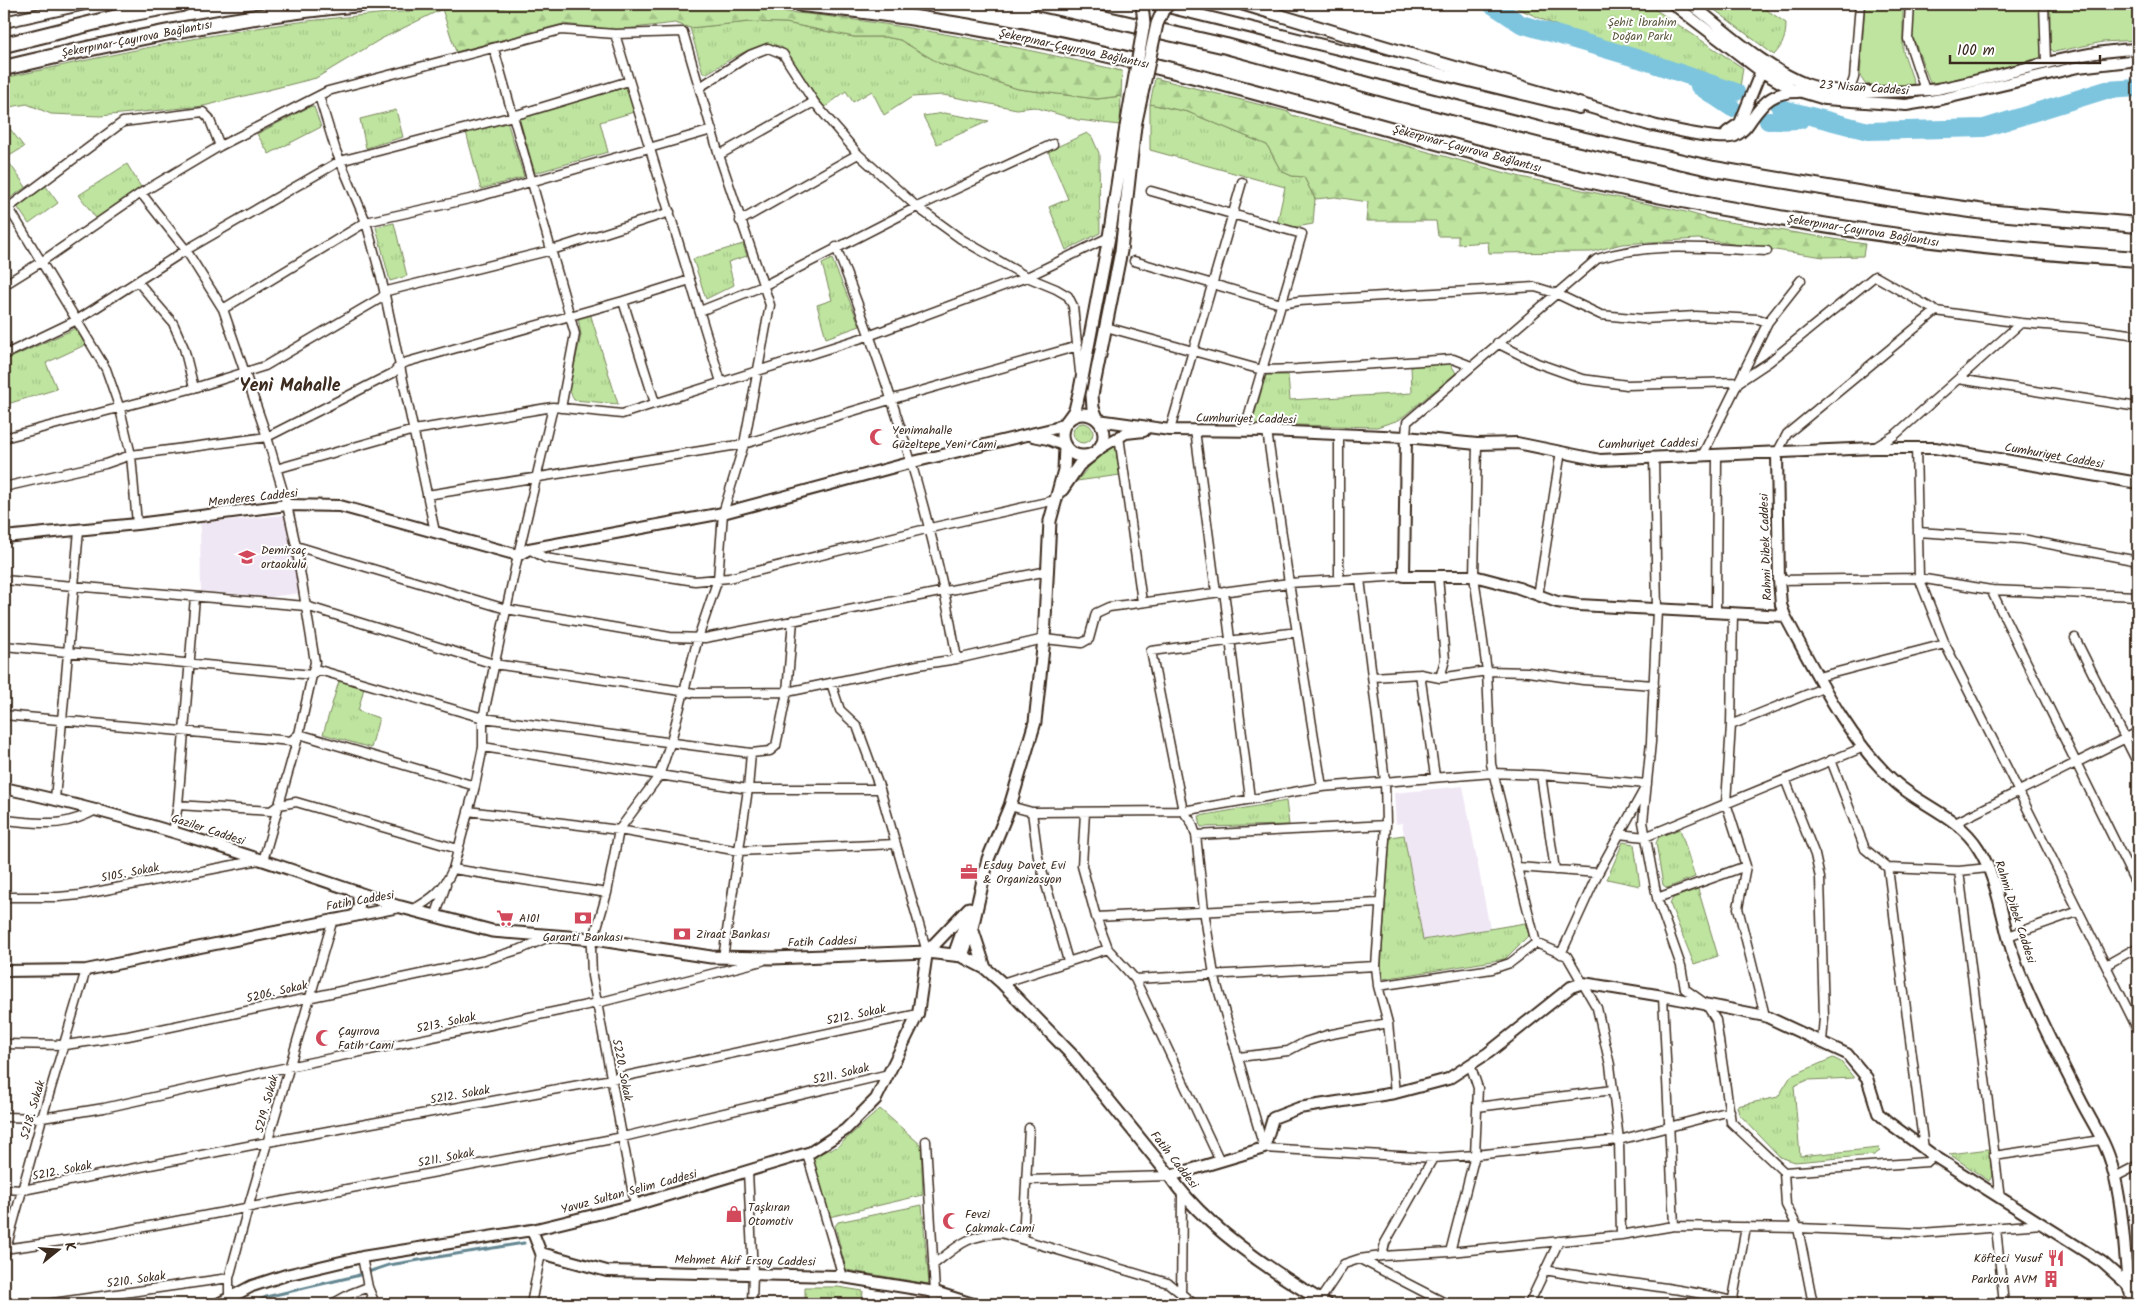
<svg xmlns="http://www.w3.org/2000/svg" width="2142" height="1308" viewBox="0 0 2142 1308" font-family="Kalam,sans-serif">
<defs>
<pattern id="grass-tufts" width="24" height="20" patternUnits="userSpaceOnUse" patternTransform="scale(1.25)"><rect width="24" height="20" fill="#bee49f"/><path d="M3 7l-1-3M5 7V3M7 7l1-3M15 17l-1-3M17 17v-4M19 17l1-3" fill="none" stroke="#a4c488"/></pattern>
<pattern id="forest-firs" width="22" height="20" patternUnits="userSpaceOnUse" patternTransform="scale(1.25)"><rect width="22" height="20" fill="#bee49f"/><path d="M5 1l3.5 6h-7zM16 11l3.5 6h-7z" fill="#a4c488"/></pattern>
</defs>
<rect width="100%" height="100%" fill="#fff"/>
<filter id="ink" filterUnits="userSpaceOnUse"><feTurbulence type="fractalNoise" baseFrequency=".02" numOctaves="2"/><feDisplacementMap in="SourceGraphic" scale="10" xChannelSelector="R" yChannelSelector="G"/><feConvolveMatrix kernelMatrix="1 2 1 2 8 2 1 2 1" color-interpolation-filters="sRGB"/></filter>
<g filter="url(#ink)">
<!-- built -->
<path fill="#f0e7f5" d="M285 515 301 593 269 597 201 591 200 523Z
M1463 786 1490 929 1423 940 1402 823 1396 824 1394 793Z"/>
<!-- grass -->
<path fill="url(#grass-tufts)" stroke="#7c875e" d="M1508 4H1647L1743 68 1740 87 1665 61 1582 37Z
M1707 4H1758L1786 23C1786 37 1783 45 1774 55Z
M458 6 442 9 381 39 316 78 204 106 100 116 51 114 27 104 4 108V78C97 58 190 37 284 24 342 16 400 13 458 6Z
M749 22 786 23 854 37H885L900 40 939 63 1018 89 1097 99 1121 96 1120 125 1078 120 1034 107 1017 109 943 95 912 97 884 115 872 91 853 102 846 91 824 108 787 52C770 30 726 63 707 73H703L690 28Z
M627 87 634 112 600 122 608 152 535 173 519 118Z
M1150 104 1188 112 1267 145 1281 171 1292 176 1304 177 1315 199 1313 224 1296 227 1277 224 1285 187 1150 150Z
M311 106 314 107 321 127 269 154 257 134Z
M396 110 403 137 366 148 360 119Z
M944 113 989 121 937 144 923 116Z
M507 121 524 177 481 189 466 132Z
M4 125H7L24 147 6 158 26 187 9 199 4 191Z
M1087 133 1092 137 1099 153 1100 233 1066 250 1049 207 1068 199 1048 151Z
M127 164 142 189 98 221 79 195Z
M45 185 58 203 29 224 16 205Z
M394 223 407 276 390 281 376 227Z
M743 244 747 256 728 262 734 285 706 299 693 259Z
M832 259 860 326 826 338 817 305 832 300 822 264Z
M590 313 618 404 574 400 569 389 581 335 578 317Z
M76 328 85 345 46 363 57 389 4 405V361Z
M1450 363 1456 373 1399 420 1377 427 1256 424 1253 420 1266 375H1288L1290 400 1412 393 1411 366Z
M1073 433a10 10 0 1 1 20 0a10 10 0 1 1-20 0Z
M1115 445 1120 475 1077 481 1104 449Z
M339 681 364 688 358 711 379 718 371 748 323 734Z
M1286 801 1289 825 1201 827 1199 816Z
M1680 829 1695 877 1667 888 1663 885 1656 843 1659 837Z
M1404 835 1423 940 1525 923 1529 935 1505 959 1383 979 1381 964 1390 837Z
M1623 842 1634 844 1640 886 1607 879Z
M1698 889 1718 956 1694 964 1670 904 1673 898Z
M1833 1058 1841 1062 1854 1078 1808 1080 1794 1086 1800 1156 1879 1148 1880 1151 1874 1155 1795 1162 1780 1157 1739 1114 1737 1106 1778 1097 1791 1076Z
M880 1109 921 1145 923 1195 829 1217 812 1156 837 1147Z
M1989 1149 1992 1176 1989 1181 1949 1154Z
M922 1205 929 1284 846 1270 835 1226 838 1222Z
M805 1287H838L863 1291 862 1304H805Z"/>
<!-- forest -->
<path fill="url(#forest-firs)" stroke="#7c875e" d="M526 4C625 4 725 4 825 16 925 28 1024 48 1122 71L1121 96 1097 99 1018 89 939 63 900 40 885 37H854L786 23 749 22 690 28 675 23 617 30 563 24 456 52 442 9 458 6Z
M1155 78 1289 112 1292 115 1521 177 1686 212 1710 219 1865 244 1863 256 1824 257 1698 239 1622 244 1591 252 1489 253 1488 242 1458 244V236H1438L1436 221H1366L1368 202 1335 197 1315 199 1304 177 1292 176 1281 171 1267 145 1188 112 1150 104Z"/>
<!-- garden -->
<path fill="#bee49f" stroke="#7c875e" d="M1865 4H1903V51L1914 83 1907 88 1865 84 1860 76Z
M1914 4H2042L2043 55 2040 59 1931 85 1912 35Z
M2050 4H2138V40L2103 42 2054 52 2050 48Z"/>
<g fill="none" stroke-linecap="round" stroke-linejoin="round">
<!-- stream -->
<path stroke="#638691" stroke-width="3" d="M251 1304 266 1297 356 1276 389 1265 524 1243"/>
<!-- river -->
<path stroke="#7dc4de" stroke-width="18" d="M1491 4 1521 24 1639 59 1736 92
M1699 86 1732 108
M1780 108 1868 131 1984 128 2106 90 2138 88
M1768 121 1800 120"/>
<!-- minor casing -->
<g stroke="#3b2a1e" stroke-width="11">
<path id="minor" d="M1910 4 1908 39 1925 90
M2044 4 2046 62
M615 34 721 382
M494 49 575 334 561 408
M700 87 750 55 768 48 783 54 814 102 858 154 917 207 961 239 1027 277 1056 289 1068 296 1073 306 1080 372
M1849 92 1854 78 1860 4
M319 96 336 151 366 222 382 281 435 532
M719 155 814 102
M1151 191 1302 234 1244 431
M141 193 186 250 223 309 267 437 287 505 296 546 315 662 299 734 263 861
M4 200 106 369 120 409 131 455 137 524
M4 211 123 122 203 112 209 118 220 146
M740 221 858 154
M836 247C889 382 933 516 957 659
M1134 261 1281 304 1299 301 1535 287 1555 293 1601 315 1643 319 1696 316 1758 319 1768 322
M138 282 173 323 184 348 194 388
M4 285 41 262 141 193 220 146 328 91 561 30 615 34 683 32 719 155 770 305 744 444 723 513 718 579 698 638 671 741 659 776 619 830 607 893 591 948 592 976 635 1205
M623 301 655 403
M223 309 366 222 474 198 712 130
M700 311 763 286 917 207 1053 144
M1106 327 1262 370 1297 369 1453 359 1471 366
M1497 343 1537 363 1582 379 1627 385 1739 382 1769 362 1875 276 1936 311 2021 323 2083 328 2138 335
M4 355 77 320 186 250 340 161 513 116 629 81
M1958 379 2138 407
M1170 430 1242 182
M1195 430 1216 592
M1267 431 1289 583 1322 787
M1339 435V580
M1119 436 1142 602
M1406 437 1407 422 1597 259C1652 241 1710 249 1767 251
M4 438 194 388 265 366 381 298 387 291 552 250 670 212
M1477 444 1474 576 1487 671 1491 764 1536 943
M1916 447 1919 578 1945 644 2138 1030
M1874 448 1895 435 2021 323
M1777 453 1787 434 1936 311
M1702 456 1768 322 1801 280
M1654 457 1657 610 1651 742 1643 822 1657 898 1681 966 1685 989 1706 1004 1716 1020 1731 1122 1784 1172 1927 1162 1934 1156
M276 469 414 430 553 407 622 414 871 335 1027 277 1109 237
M4 487 105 464 131 455 267 437 393 373 400 365 407 362 623 301 690 280
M427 495 744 444 893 399 1078 346
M1918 532 2022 539 2138 561
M296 546 506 609 670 637 705 638 1048 571
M529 549 545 558 695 581 729 578 930 528 1056 500
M1438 576 1445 660 1440 678
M1360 579 1385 781 1386 825 1376 966 1378 986 1388 1023 1395 1093
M4 580 306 606 494 664 695 693 787 692 918 665 957 659 1044 639 1082 643 1089 639 1096 613 1109 607 1289 583 1404 576
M1779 580 1919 578 1991 590 2138 596
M1991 590 2138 888
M1224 591 1250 799
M1538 596 1561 451
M1716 611 1717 455
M1733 613 1731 725 1726 803 1746 866 1738 908 1765 1016
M1297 632 1151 651 1183 811 1192 823 1196 835 1204 910 1214 975 1264 1148 1433 1158 1475 1155 1619 1140 1730 1111
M2075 638 2138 764
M4 646 313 675 319 670 483 718 751 753
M1420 674 1435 776
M1373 677 1420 674 1440 678 1487 671 1528 672 1583 680 1654 685
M1818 677 1945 644
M831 683 840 710 857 726 880 789 927 952
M4 715 291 741 299 734 475 786
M1731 725 1823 688
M483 747 748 789H880
M1831 760 1865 849 1888 868 1959 871 1988 868
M1541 775 1555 870
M1785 779 1815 855 1820 878 1824 1017 1822 1042
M55 799 79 530
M178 805 271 811 279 805 296 802 458 849
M1010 806 1032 812 1183 811 1322 787 1493 773 1541 775 1647 784
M468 811 619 830 739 851 896 844
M1032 812 1038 857 1068 961
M1085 812 1082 866 1096 917 1108 949 1135 979 1220 1161
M4 820C42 823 62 829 98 809
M1955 823 2138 732
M173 832 178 805 195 597
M1619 834 1645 837 1864 747
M1196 835 1386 825
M1517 867 1598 873
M1888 868 1924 1149
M453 869 607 893
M1959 871 2000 1198
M4 897H58L80 895 259 860
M1657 898 1746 866
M412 910C432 899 443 891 453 869L475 786 483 747V718L518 555 553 407
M435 917 446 885
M1096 917 1379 903
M2008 936 2079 911
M1561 954 1598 873 1645 788
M723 958 748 789 751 753 770 751 776 746 787 692 793 620
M2106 965 2138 947
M1135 979 1376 966
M1002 983 1108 949
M1378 986 1492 969 1510 963 1536 943 1567 956 1597 1008 1610 1065 1619 1140 1621 1235
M1663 996 1674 1226
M4 1044 65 1045 128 1036 482 961 521 949 549 937
M1239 1057 1288 1051 1305 1042 1327 1035 1388 1023
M1477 1107 1613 1090
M4 1117 42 1118 104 1108 288 1067 597 1003 762 961
M926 1141 935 1292 934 1304
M807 1154 843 1277
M1994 1156 2101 1140
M748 1172 753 1273 752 1304
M1784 1172 1786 1205 1798 1228 1813 1304
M2115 1177 2138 1165
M1026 1180 1170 1176
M4 1189 23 1190 268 1142 612 1079 918 1014
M1996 1228 2004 1304
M1023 1239 1029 1128
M4 1249 91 1237 623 1137 889 1074
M1450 1252 1475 1155 1478 1088 1470 1064
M4 1256 42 1118 86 970
M1382 1256 1385 1243 1433 1158
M362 1257 368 1287 375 1304
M1360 1259 1447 1304
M933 1265C960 1244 966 1236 1001 1233L1168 1283 1194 1304
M1545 1270C1607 1282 1671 1285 1732 1301
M229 1297V1278L248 1208 333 919
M1320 1300 1344 1264 1359 1259 1382 1256 1450 1252 1621 1235 1674 1226 1798 1228 1921 1233 2042 1224
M46 1304 229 1278
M332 1304 350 1294 368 1287
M531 1304 541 1253
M1181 1304 1182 1194
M1529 1304 1559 1241
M1732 1304 1746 1227
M1982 1304 2004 1302"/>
</g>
<!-- tertiary casing -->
<g stroke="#3b2a1e" stroke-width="14">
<path id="tertiary" d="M1155 4 1579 108
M1673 4 1762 72 1792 89 1825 99 1906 105 1942 99 2078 67 2138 60
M1691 4C1726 31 1763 67 1806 84 1826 91 1848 92 1869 92 1892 92 1915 92 1937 89 2005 77 2069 51 2138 49
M4 22 85 4
M1644 123C1663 127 1720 142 1735 136 1743 132 1747 126 1751 120 1765 100 1774 92 1798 92
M1727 132 1740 123 1763 66
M1098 420 1170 430 1267 431 1406 437 1477 444 1517 443 1600 460 1874 448H1935L2138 483
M1033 436 1048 439 1065 446
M1406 437 1404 576H1474L1516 587 1557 602 1579 605 1785 616
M1100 448 1126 433 1144 431
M1777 453 1779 580 1781 605 1785 616C1816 673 1847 739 1896 783 1922 806 1959 817 1978 848 1999 879 2003 930 2017 966 2035 1012 2058 1055 2080 1099 2091 1121 2106 1142 2112 1166 2123 1204 2124 1246 2128 1285
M4 537 137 524 287 505 340 506 518 555 529 549 723 513 913 462 1056 428 1067 421
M4 788C139 817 270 862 401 907
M355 915 359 906 358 892
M4 971 86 970 399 907
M1170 1176 1264 1148 1273 1118 1299 1108 1395 1093 1448 1079 1488 1053 1571 987 1583 983 1663 996 1765 1016 1847 1054 1867 1078 1878 1113 1888 1122 1934 1156 2102 1262 2128 1285
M532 1230 541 1253 607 1271 837 1276 935 1292 973 1304
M218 1304 252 1286 286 1275 362 1257 532 1230 635 1205 811 1152 845 1130 876 1099 918 1014 927 952"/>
</g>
<!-- secondary casing -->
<g stroke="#3b2a1e" stroke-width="15">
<path id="secondary" d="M1243 4C1378 46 1515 84 1651 125
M1062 435a21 21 0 1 1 42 0a21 21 0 1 1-42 0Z
M1098 420 1093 408 1092 395 1121 251 1135 126
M1067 421 1075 410 1080 389 1109 237 1126 127
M1062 490 1079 465 1092 455
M401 907 492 931 594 939 711 957 773 958 927 952 962 956 985 968 1002 983 1072 1055 1170 1176C1203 1226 1276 1274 1327 1304
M972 928 985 968
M927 952 969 908
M954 955 970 910
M962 956 972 928 988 859 1010 806 1035 722 1044 639 1050 521 1064 470 1065 446
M2128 1285 2135 1304"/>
</g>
<!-- motorway casing -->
<g stroke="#3b2a1e" stroke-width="18">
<path id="motorway" d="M801 4C928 16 1055 40 1179 72 1289 100 1399 133 1509 161 1718 214 1924 246 2138 259
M1041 4 1226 46 1398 93 1554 133 1714 169 1893 199 1985 212 2138 225
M4 45 129 14 182 4
M4 68C122 40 240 15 361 4"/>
</g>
<!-- minor -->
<use href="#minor" stroke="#fff" stroke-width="8"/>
<!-- tertiary -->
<use href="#tertiary" stroke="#fff" stroke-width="10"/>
<!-- secondary -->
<use href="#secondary" stroke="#fff" stroke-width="11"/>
<!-- motorway -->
<use href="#motorway" stroke="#fff" stroke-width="14"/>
<!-- secondary-bridge casing -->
<g stroke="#3b2a1e" stroke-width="15" stroke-linecap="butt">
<path id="secondary-bridge" d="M1135 126 1157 24 1163 10 1169 4
M1126 127 1144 24 1142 4"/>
</g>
<!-- secondary-bridge -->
<use href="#secondary-bridge" stroke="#fff" stroke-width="11"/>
</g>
</g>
<!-- icons -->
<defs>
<g id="mosque-bare" transform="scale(1.35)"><path d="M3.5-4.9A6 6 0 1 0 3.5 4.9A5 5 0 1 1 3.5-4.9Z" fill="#d1495b" stroke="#fff" stroke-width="2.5" paint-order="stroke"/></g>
<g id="school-bare" transform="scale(1.35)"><path d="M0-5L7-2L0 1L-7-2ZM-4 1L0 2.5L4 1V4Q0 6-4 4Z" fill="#d1495b" stroke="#fff" stroke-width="2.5" paint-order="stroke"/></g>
<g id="office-bare" transform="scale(1.35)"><path d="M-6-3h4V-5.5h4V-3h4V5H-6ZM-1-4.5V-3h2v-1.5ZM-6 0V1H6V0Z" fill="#d1495b" stroke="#fff" stroke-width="2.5" paint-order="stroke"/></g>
<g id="supermarket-bare" transform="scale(1.35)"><path d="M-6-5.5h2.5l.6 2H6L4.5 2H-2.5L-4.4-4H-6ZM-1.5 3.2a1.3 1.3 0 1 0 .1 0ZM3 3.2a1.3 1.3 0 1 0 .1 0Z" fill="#d1495b" stroke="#fff" stroke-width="2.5" paint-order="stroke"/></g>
<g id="bank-bare" transform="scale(1.35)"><path d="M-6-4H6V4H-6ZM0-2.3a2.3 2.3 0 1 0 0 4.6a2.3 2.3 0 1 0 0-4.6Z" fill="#d1495b" stroke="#fff" stroke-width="2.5" paint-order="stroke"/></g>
<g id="shop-bare" transform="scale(1.35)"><path d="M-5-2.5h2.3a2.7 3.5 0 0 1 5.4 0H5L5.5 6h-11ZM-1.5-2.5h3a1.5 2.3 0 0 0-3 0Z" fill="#d1495b" stroke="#fff" stroke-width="2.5" paint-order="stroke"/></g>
<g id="restaurant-bare" transform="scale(1.35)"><path d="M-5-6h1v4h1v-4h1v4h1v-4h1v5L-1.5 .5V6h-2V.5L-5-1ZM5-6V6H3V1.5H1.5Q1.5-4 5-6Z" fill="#d1495b" stroke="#fff" stroke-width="2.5" paint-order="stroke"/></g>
<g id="building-bare" transform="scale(1.35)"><path d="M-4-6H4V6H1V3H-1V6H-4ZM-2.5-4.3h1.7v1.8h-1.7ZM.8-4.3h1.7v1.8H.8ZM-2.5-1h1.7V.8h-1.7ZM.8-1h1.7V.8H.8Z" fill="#d1495b" stroke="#fff" stroke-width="2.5" paint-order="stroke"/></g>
</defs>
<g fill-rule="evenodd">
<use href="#mosque-bare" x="878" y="437"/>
<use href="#school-bare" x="247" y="557"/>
<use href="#office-bare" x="969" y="872"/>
<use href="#supermarket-bare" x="505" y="918"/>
<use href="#bank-bare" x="583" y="918"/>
<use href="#bank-bare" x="682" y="934"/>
<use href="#mosque-bare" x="324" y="1038"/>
<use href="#shop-bare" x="734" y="1214"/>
<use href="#mosque-bare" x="951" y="1221"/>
<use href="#restaurant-bare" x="2056" y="1258"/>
<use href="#building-bare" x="2051" y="1279"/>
</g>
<g text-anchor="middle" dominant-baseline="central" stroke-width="4" stroke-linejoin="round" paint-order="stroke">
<!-- park labels -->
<g font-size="12" fill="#5c583e" stroke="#fff">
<text x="1642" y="22">Şehit İbrahim<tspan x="1642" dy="14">Doğan Parkı</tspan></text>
</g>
<!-- street labels -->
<g font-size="12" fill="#3b2a1e" stroke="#fff">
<text transform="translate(137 39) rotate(-11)">Şekerpınar-Çayırova Bağlantısı</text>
<text transform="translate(1074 49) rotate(12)">Şekerpınar-Çayırova Bağlantısı</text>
<text transform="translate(1864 88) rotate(4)">23 Nisan Caddesi</text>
<text transform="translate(1467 149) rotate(15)">Şekerpınar-Çayırova Bağlantısı</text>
<text transform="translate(1863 231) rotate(9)">Şekerpınar-Çayırova Bağlantısı</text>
<text transform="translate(1246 419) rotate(1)">Cumhuriyet Caddesi</text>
<text transform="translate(1648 444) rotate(-1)">Cumhuriyet Caddesi</text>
<text transform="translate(2054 456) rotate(10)">Cumhuriyet Caddesi</text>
<text transform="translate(253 498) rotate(-6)">Menderes Caddesi</text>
<text transform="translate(1766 547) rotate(-92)">Rahmi Dibek Caddesi</text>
<text transform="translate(208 830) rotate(18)">Gaziler Caddesi</text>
<text transform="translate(130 873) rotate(-11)">5105. Sokak</text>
<text transform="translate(360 901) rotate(-10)">Fatih Caddesi</text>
<text transform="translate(2015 912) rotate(72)">Rahmi Dibek Caddesi</text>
<text transform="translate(822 942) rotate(-2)">Fatih Caddesi</text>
<text transform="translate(277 992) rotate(-13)">5206. Sokak</text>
<text transform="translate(856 1015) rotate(-12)">5212. Sokak</text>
<text transform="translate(446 1023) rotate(-12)">5213. Sokak</text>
<text transform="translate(622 1070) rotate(79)">5220. Sokak</text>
<text transform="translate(841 1074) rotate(-13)">5211. Sokak</text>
<text transform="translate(460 1095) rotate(-10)">5212. Sokak</text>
<text transform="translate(267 1104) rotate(-75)">5219. Sokak</text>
<text transform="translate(33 1110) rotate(-74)">5218. Sokak</text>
<text transform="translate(446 1158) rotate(-11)">5211. Sokak</text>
<text transform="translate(1174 1160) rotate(52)">Fatih Caddesi</text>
<text transform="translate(62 1171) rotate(-11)">5212. Sokak</text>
<text transform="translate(629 1192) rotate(-15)">Yavuz Sultan Selim Caddesi</text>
<text transform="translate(745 1261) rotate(1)">Mehmet Akif Ersoy Caddesi</text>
<text transform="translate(136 1280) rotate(-8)">5210. Sokak</text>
</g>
<!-- poi labels -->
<g font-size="12" fill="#3b2a1e" stroke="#fff" text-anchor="start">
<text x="892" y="430">Yenimahalle<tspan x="892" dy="14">Güzeltepe Yeni Cami</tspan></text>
<text x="261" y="550">Demirsaç<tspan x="261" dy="14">ortaokulu</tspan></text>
<text x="983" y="865">Esduy Davet Evi<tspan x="983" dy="14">&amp; Organizasyon</tspan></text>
<text x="519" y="918">A101</text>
<text x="696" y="934">Ziraat Bankası</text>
<text x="583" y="937" text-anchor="middle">Garanti Bankası</text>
<text x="338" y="1031">Çayırova<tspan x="338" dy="14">Fatih Cami</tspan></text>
<text x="748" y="1207">Taşkıran<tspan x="748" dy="14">Otomotiv</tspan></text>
<text x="965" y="1214">Fevzi<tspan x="965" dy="14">Çakmak Cami</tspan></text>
<text x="2042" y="1258" text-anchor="end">Köfteci Yusuf</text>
<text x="2037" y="1279" text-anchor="end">Parkova AVM</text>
</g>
<!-- district labels -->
<g font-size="18" font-weight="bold" fill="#3b2a1e" stroke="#fff">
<text x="290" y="386">Yeni Mahalle</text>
</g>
</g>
<!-- margin -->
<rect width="2142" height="1308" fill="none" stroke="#fff" stroke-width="20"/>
<rect x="10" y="10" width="2122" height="1288" fill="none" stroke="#3b2a1e" stroke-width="2" filter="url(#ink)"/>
<!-- north arrow -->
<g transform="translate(58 1250) rotate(73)" stroke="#ffffff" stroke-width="4" paint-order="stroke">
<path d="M0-4L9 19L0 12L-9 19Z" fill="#3b2a1e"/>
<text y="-8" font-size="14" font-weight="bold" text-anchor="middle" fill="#3b2a1e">K</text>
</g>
<!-- scale -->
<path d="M1950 55v8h150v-8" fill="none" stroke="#3b2a1e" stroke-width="2.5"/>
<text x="1957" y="55" font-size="15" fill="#3b2a1e" stroke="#ffffff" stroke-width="4" paint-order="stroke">100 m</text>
</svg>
